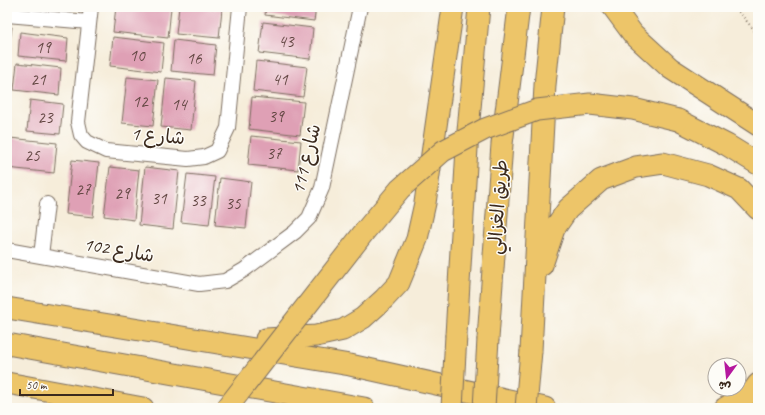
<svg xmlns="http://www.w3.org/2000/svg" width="765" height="415" viewBox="0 0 765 415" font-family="Caveat,'Playpen Sans Arabic',sans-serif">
<rect width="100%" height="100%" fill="#fdfcf7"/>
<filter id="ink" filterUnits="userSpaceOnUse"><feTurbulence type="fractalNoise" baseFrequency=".025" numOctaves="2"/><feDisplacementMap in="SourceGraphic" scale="8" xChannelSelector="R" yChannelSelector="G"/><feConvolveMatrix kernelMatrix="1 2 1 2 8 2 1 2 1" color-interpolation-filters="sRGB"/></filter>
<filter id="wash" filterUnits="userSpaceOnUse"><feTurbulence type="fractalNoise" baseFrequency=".012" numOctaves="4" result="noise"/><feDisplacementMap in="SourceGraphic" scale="16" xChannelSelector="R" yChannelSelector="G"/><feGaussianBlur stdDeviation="0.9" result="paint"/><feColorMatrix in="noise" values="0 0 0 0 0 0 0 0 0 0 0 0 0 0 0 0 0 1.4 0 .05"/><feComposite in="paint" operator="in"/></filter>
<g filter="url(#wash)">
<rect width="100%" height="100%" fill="#f6edda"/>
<g id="blocks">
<!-- building -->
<path fill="#dfa0b5" d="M116 7 171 8 168 38 113 32Z
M179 7 222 9 219 38 176 34Z
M266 7H316L314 21 265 15Z
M263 22 313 28 310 59 259 53Z
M7 26 12 27 8 56H7Z
M20 32 68 38 66 61 18 56Z
M113 37 164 43 161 72 110 66Z
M174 40 216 45 213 75 171 71Z
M256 61 307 67 303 97 253 91Z
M17 63 61 68 59 95 14 90Z
M7 65H10L8 81 7 80Z
M127 77 158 80 153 126 122 123Z
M166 78 196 81 191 130 161 127Z
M252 97 304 102 300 135 249 129Z
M30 100 63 104 60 134 27 131Z
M251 136 301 141 298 170 248 165Z
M10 138 57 143 54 173 7 168Z
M72 160 99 163 93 217 66 214Z
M110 167 139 170 134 220 104 216Z
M145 167 179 171 173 229 139 225Z
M187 174 215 177 209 225 181 222Z
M220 178 251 182 246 228 215 225Z"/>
</g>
</g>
<g filter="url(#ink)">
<use href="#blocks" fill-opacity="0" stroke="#7c6e60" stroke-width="1"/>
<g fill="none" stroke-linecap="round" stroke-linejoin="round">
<!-- minor casing -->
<g stroke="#7c6e60" stroke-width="16">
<path id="minor" d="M91 7 78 122 81 135 87 142 106 151 188 159 204 157 217 151 228 128 240 7
M7 15 89 22
M7 250 199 284 225 281 244 270 295 232 309 218 322 188 360 7
M41 256 47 204"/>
</g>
<!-- highway casing -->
<g stroke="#7c6e60" stroke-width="23">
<path id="highway" d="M613 7 633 34 670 68 758 125
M678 120 727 145 758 164
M542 265 554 229 568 209 601 180 636 167 663 163 708 175 739 189 758 209
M7 308 350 365 545 408
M456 335 468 131 479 7
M266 339 316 336 343 330 363 318 384 299 399 283 417 239 425 203 453 7
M488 339 502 144 519 7
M7 344 364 408
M531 351 545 85 553 7
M7 383 143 408
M725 408 753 391 758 384"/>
</g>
<!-- path -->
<path stroke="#7c6e60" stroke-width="2" stroke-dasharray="1 3" stroke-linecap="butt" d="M732 7 740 13 758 35"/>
<!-- minor -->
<use href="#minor" stroke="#fff" stroke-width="14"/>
<!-- highway -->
<use href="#highway" stroke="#edc569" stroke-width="21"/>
<!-- highway-bridge casing -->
<g stroke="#7c6e60" stroke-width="23" stroke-linecap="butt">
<path id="highway-bridge" d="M227 408 365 231 400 189 443 151 485 129 537 110 590 104 633 109 678 120
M452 408 456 335
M484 408 488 339
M526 408 531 351"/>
</g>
<!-- highway-bridge -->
<use href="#highway-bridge" stroke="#edc569" stroke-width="21"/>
</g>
</g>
<g text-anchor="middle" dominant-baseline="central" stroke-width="3" stroke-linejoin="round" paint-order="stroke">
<!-- number labels -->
<g font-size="17" fill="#644844">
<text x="286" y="41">43</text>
<text x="43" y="47">19</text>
<text x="137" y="55">10</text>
<text x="194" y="58">16</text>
<text x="38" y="79">21</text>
<text x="280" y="79">41</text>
<text x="140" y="101">12</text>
<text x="179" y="104">14</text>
<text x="276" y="116">39</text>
<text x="45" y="117">23</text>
<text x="274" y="153">37</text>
<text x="32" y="155">25</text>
<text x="83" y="189">27</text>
<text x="122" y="193">29</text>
<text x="159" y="198">31</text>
<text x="198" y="200">33</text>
<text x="233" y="203">35</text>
</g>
<!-- street labels -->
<g font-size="19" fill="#3b2a1e" stroke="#fdfcf7">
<text transform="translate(158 136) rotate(5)">شارع 1</text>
<text transform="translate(306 159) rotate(-76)">شارع 111</text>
<text transform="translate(498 207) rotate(-86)">طريق الغزالي</text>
<text transform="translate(119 250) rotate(10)">شارع 102</text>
</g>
</g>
<!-- margin -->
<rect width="765" height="415" fill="none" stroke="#fdfcf7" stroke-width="24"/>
<!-- north arrow -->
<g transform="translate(727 377) rotate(195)"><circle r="19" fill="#fdfcf7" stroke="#afa8a0"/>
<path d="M0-3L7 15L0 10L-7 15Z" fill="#b5179e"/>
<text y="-6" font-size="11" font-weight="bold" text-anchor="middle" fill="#3b2a1e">ش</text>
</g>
<!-- scale -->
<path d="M20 389v6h93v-6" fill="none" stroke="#3b2a1e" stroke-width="2"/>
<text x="26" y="389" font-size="12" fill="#3b2a1e" stroke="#fdfcf7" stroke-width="3" paint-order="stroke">50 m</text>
</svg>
